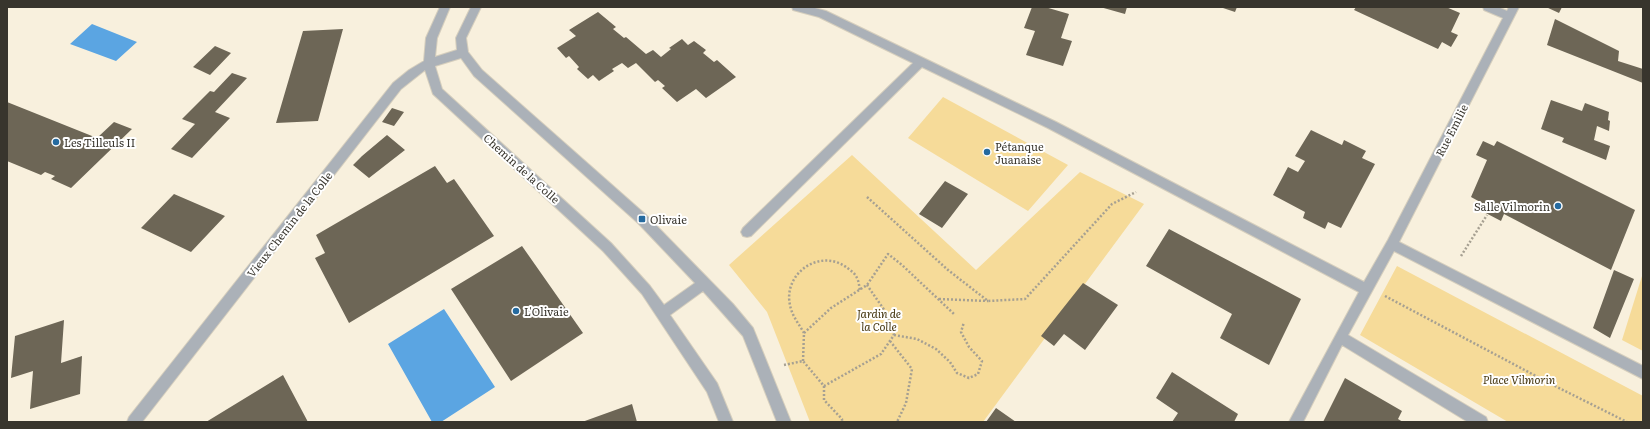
<svg xmlns="http://www.w3.org/2000/svg" width="1650" height="429" viewBox="0 0 1650 429" font-family="Literata,serif">
<rect width="100%" height="100%" fill="#f8f0dd"/>
<!-- green -->
<path fill="#f6db99" d="M943 97 1068 165 1028 211 908 138Z
M852 155 976 270 1080 172 1144 204 983 422H810L767 312 729 265Z
M1397 266 1643 396V422H1508L1360 335Z
M1642 276H1643V351L1622 340Z"/>
<!-- water -->
<path fill="#5ba5e2" d="M92 24 137 42 116 61 70 44Z
M444 309 495 387 441 422H432L388 344Z"/>
<!-- building -->
<path fill="#6d6656" d="M1032 7H1045L1069 14 1061 38 1072 41 1063 66 1026 55 1035 31 1024 28Z
M1100 7H1127L1125 14Z
M1220 7H1237L1235 12Z
M1356 7H1446L1460 13 1451 32 1458 35 1451 47 1442 42 1438 49 1354 10Z
M1546 7H1562L1559 13Z
M598 12 616 27 613 29 624 38 626 37 646 54 653 50 661 57 671 49 669 48 682 39 688 45 694 41 706 50 703 53 714 62 717 60 736 77 706 98 696 89 677 102 662 88 665 86 658 80 655 82 636 63 628 68 622 63 612 69 614 71 599 81 593 75 588 79 577 69 579 67 569 56 566 58 557 48 576 36 569 30Z
M1555 19 1619 51 1618 61 1643 69V83L1547 45Z
M343 29 318 121 276 123 303 31Z
M215 46 231 53 210 75 193 67Z
M232 73 247 78 215 112 230 118 192 158 171 149 195 124 182 119 210 91 214 92Z
M1551 100 1582 111 1585 103 1609 112 1608 120 1610 121 1609 131 1597 126 1594 140 1610 146 1606 160 1562 142 1564 138 1541 129Z
M7 102 97 138 114 122 132 129 71 188 51 179 55 176 45 172 41 175 7 161Z
M392 108 404 112 394 126 382 122Z
M1311 130 1342 145 1344 140 1366 151 1362 158 1375 164 1341 228 1328 222 1325 229 1303 218 1305 212 1273 195 1288 167 1298 172 1305 161 1295 156Z
M387 135 405 150 369 178 353 165 362 156Z
M1483 141 1494 146 1497 141 1635 210 1611 270 1504 214 1501 221 1480 210 1482 203 1471 197 1487 160 1476 155Z
M435 166 447 183 454 179 494 236 349 323 315 258 325 253 316 235Z
M945 181 968 194 942 228 919 214Z
M174 194 225 216 191 252 141 228Z
M1169 229 1301 299 1269 365 1220 338 1232 314 1146 266Z
M522 246 583 333 511 381 451 289Z
M1614 270 1634 279 1610 338 1593 328Z
M1083 283 1118 305 1085 350 1064 334 1054 346 1041 336Z
M64 320 61 363 82 356 80 394 30 409 33 371 11 378 15 336Z
M1172 372 1238 414 1234 422H1172L1178 413 1156 398Z
M283 375 308 422H206Z
M1345 378 1402 411 1398 419 1403 422H1323Z
M632 404 637 422H582Z
M996 408 1016 422H986Z"/>
<g fill="none" stroke-linecap="round" stroke-linejoin="round">
<!-- minor casing -->
<g stroke="#d5cebd" stroke-width="2">
<path id="minor" d="M440 7H450L437 38 435 57 457 50 456 38 471 7H481L466 38 468 52 482 70 646 215 733 304 753 328 791 422H777L743 336 703 291 670 315 717 383 733 422H719L707 392 642 294 603 251 433 94 425 70 401 89 142 422H127L129 417 393 83 409 70 424 61 426 38ZM461 58 474 76 638 223 695 283 664 305 650 286 611 243 442 89 435 66Z
M792 7H811L826 11 1056 122 1364 282 1388 240 1503 18 1484 10 1483 7H1498L1507 11 1509 7H1519L1399 242 1643 366V379L1394 251 1348 335 1486 417 1488 422H1468L1342 345 1303 422H1289L1359 292 1048 128 922 67 751 236 747 237 743 236 741 232 743 228 913 63 819 17 793 10Z"/>
</g>
<!-- path -->
<path stroke="#a6a092" stroke-width="2.5" stroke-dasharray="2 2" stroke-linecap="butt" d="M867 197 948 270 988 301 1025 299 1112 204 1136 192
M1461 256 1487 215
M1385 296 1551 384 1627 422
M939 299 988 301
M804 333C799 324 792 316 790 305 783 274 819 248 846 267 850 270 855 273 857 278 859 282 859 286 860 290
M894 335 917 339 936 349 950 362 957 373 969 378 978 374 982 361 969 347 961 332 964 322
M890 341 912 369 906 403 897 422
M803 361 804 333 831 308 867 285 888 254 902 265 954 314
M784 365 803 361 824 386 881 354 894 335 885 311 867 285
M824 386V400L842 419V422"/>
<!-- minor -->
<use href="#minor" fill="#abb1b8" fill-rule="evenodd"/>
</g>
<!-- markers -->
<g fill="#256a9f" stroke="#fff" stroke-width="1.5">
<circle cx="56" cy="142" r="4"/>
<circle cx="987" cy="152" r="4"/>
<circle cx="1558" cy="206" r="4"/>
<rect x="638" y="215" width="8" height="8" rx="2"/>
<circle cx="516" cy="311" r="4"/>
</g>
<g text-anchor="middle" dominant-baseline="central" stroke-width="4" stroke-linejoin="round" paint-order="stroke">
<!-- street labels -->
<g font-size="11" fill="#38352d" stroke="#fff">
<text transform="translate(1451 130) rotate(-63)">Rue Emilie</text>
<text transform="translate(522 168) rotate(42)">Chemin de la Colle</text>
<text transform="translate(289 224) rotate(-52)">Vieux Chemin de la Colle</text>
</g>
<!-- poi labels -->
<g font-size="11" fill="#38352d" stroke="#fff" text-anchor="start">
<text x="64" y="142">Les Tilleuls II</text>
<text x="995" y="146">Pétanque<tspan x="995" dy="13">Juanaise</tspan></text>
<text x="1550" y="206" text-anchor="end">Salle Vilmorin</text>
<text x="650" y="219">Olivaie</text>
<text x="524" y="311">L'Olivaie</text>
</g>
<!-- park labels -->
<g font-size="11" font-style="italic" fill="#463710" stroke="#fff">
<text x="879" y="313">Jardin de<tspan x="879" dy="13">la Colle</tspan></text>
<text x="1519" y="379">Place Vilmorin</text>
</g>
</g>
<!-- border -->
<rect width="1650" height="429" fill="none" stroke="#38352d" stroke-width="16"/>
</svg>
